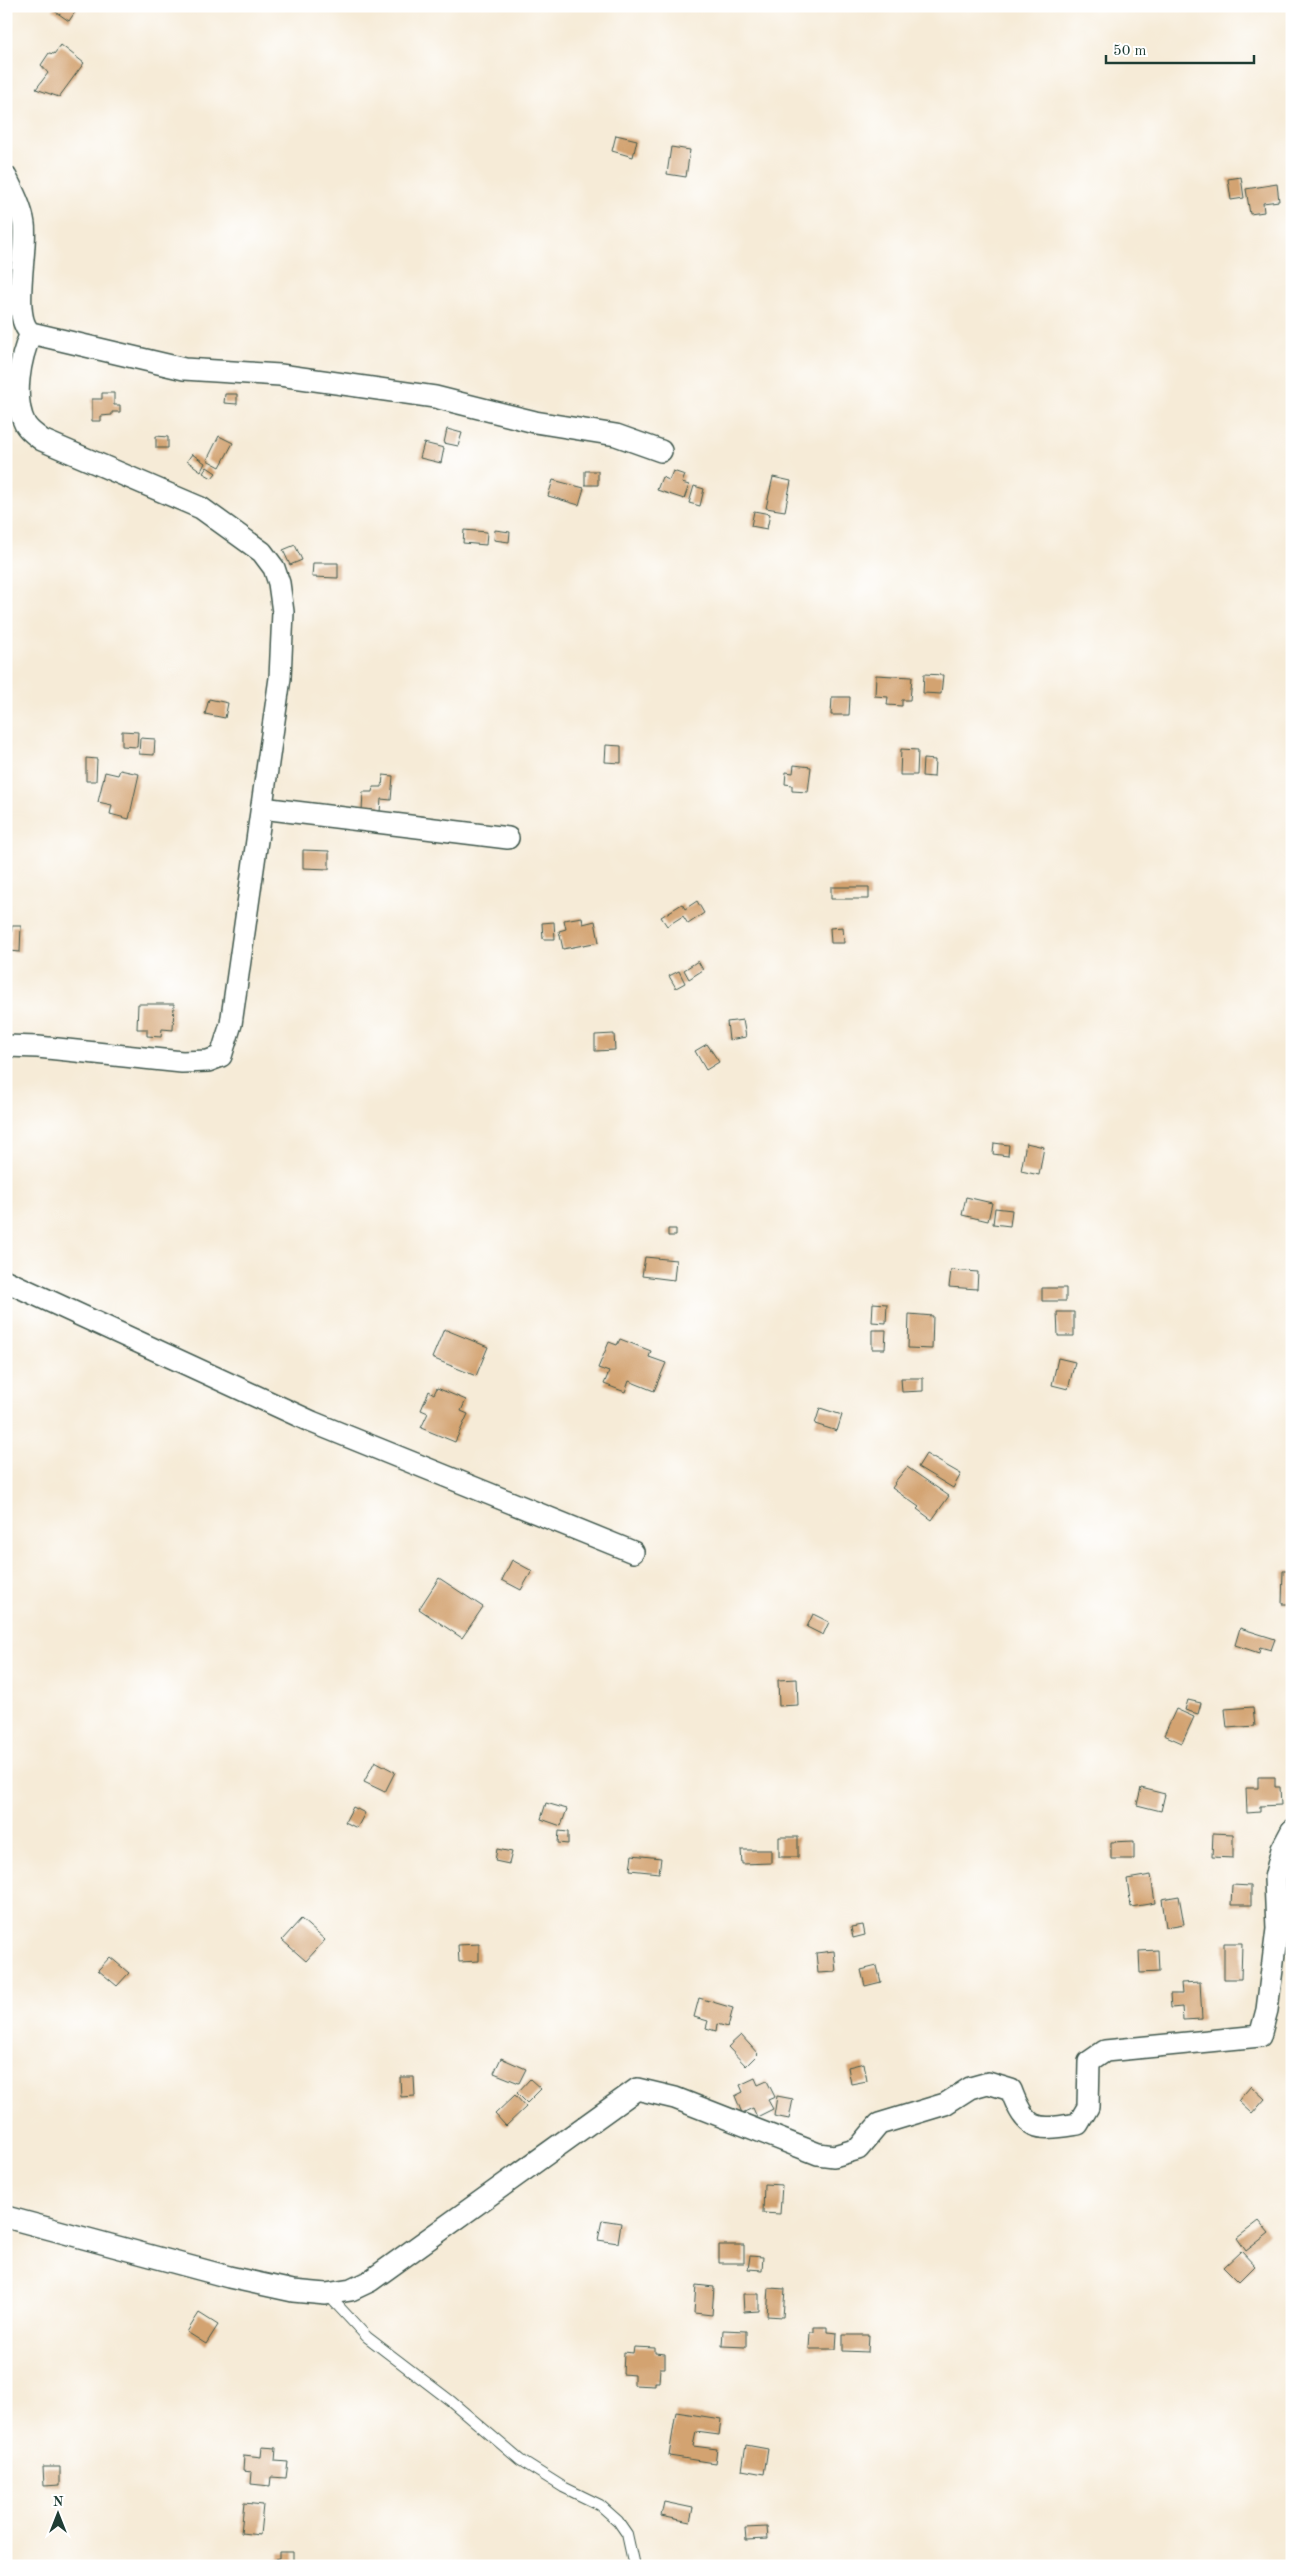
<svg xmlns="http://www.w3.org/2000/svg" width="1298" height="2572" viewBox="0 0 1298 2572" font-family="'Old Standard TT',serif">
<rect width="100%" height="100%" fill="#fff"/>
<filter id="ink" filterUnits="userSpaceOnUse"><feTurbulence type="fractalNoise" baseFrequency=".02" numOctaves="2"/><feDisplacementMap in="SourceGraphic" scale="10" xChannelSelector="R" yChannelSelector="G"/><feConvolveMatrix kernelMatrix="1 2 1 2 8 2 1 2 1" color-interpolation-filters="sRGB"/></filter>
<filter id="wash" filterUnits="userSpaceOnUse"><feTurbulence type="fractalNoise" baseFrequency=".0096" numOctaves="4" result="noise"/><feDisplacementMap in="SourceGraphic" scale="20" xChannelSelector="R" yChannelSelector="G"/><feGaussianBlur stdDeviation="1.12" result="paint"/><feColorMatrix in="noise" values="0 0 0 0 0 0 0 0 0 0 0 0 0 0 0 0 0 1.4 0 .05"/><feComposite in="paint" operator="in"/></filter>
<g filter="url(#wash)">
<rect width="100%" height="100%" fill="#f6ebd7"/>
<g id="blocks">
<!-- building -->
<path fill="#d3a371" d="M55 6H73L77 9 69 21 53 10Z
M61 45 84 63 59 97 36 89 48 73 41 65 49 53 54 54Z
M616 135 637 140 633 157 612 151Z
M671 147 690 150 686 177 667 174Z
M1241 177 1244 198 1231 200 1228 179Z
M1277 184 1279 201 1263 203 1264 212 1250 214 1246 189Z
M102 393H114V405H120V412H112V415L101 416V421H92V399H102Z
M225 394H237V404L224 403Z
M447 429 462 433 458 446 444 443Z
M156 436 168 437V448H156Z
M219 436 233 443 220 467 207 460Z
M424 443 444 448 441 463 420 458Z
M192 454 205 463 201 471 187 461Z
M207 467 216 473 212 478 203 473Z
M585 471H598V485H585Z
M673 471 685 475 682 483 689 485 684 499 657 490 662 477 669 480Z
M773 477 791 481 785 511 766 508Z
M553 480 584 488 579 505 548 496Z
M694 486 704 489 700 506 689 503Z
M754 511 770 514 767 529 751 526Z
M464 530 487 532 486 545 463 543Z
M495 530 510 532 509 542 494 540Z
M295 545 302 560 290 565 283 550Z
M313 563H338V578L312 577Z
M924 674 943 675 941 694 923 693Z
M876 675 912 677 910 700H902V706L887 705 888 697 875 696Z
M832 697H850L849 715H831Z
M209 699 228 703 225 718 205 714Z
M122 731 138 732 137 747 122 746Z
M140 738 155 739 154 755 139 754Z
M606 745 621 746V763L605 762Z
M901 749 918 750 917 775H900Z
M86 758 97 759 96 781H86Z
M923 759 935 760 934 777 922 776Z
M794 765 811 767 808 792 792 791V785L785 784 786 772 793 773Z
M120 770 139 774 129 819 110 814 112 805 98 802 105 772 118 775Z
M383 775 393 776 391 800 381 799 380 812 362 811 363 792H372L373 787H382Z
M303 850 329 851V869L303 868Z
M831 887H869V899H831Z
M697 901 704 913 688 924 683 916 667 926 661 917 682 904 685 909Z
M582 917 583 924 595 921 599 942 563 949 559 931 566 929 564 920Z
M554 922 555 939H543L542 923Z
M12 926H21L20 952 10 951Z
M843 927 844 943H831L830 928Z
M698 961 703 970 689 979 684 970Z
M679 971 685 983 676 988 669 976Z
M138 1004H174L173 1030 162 1029 161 1037 147 1036V1029H137Z
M743 1020 746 1037 729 1040 727 1022Z
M614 1034 615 1050 595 1051V1035Z
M707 1044 719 1062 706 1070 695 1051Z
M994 1143 1009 1145 1008 1156 993 1154Z
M1026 1143 1044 1147 1039 1175 1021 1171Z
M966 1197 992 1203 988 1221 962 1215Z
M995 1208 1012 1210 1010 1226 993 1224Z
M668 1229H676V1236H668Z
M645 1257 676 1260 674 1280 642 1276Z
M951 1270 978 1272 977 1289 949 1287Z
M1042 1288H1066V1301H1042Z
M873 1303 887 1304 886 1323 872 1322Z
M1057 1312H1074V1336H1058Z
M909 1314 933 1316 932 1349 908 1348Z
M444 1329 488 1347 476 1376 432 1358Z
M872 1330H886L885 1349H872Z
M620 1339 651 1351 649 1357 666 1363 654 1391 629 1381 625 1392 604 1384 609 1372 598 1368 609 1342 617 1345Z
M1058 1358 1075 1362 1068 1389 1052 1385Z
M901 1378H923V1391L902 1392Z
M437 1388 466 1400 461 1411 468 1414 455 1442 421 1428 428 1413 421 1410 429 1391 434 1394Z
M820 1408 842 1415 837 1431 815 1424Z
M926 1454 961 1474 953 1488 918 1467Z
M907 1467 949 1496 932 1520 917 1509 919 1507 892 1488 895 1484 894 1483Z
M512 1560 532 1571 521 1590 502 1580Z
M1283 1571H1292V1604H1282Z
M439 1578 483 1607 462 1638 419 1609Z
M813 1614 829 1622 823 1635 807 1627Z
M1240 1628 1275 1639 1271 1650 1260 1647 1259 1653 1235 1645Z
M797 1679 798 1705 779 1706 778 1680Z
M1188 1700 1201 1703 1198 1714 1185 1710Z
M1253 1707 1255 1726 1227 1728 1225 1709Z
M1176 1709 1194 1717 1182 1743 1164 1735Z
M375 1761 395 1772 385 1792 364 1782Z
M1258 1777H1275V1787H1280L1281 1805 1260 1806V1812L1247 1813 1246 1788H1258Z
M1141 1788 1165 1794 1161 1811 1137 1805Z
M546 1803 567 1809 561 1826 541 1819Z
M353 1807 365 1813 357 1828 345 1822Z
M559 1831 568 1832V1844L558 1843Z
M1213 1833 1233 1834V1858L1212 1857Z
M779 1837H798V1857H779Z
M1134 1841V1859H1111V1842Z
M497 1849 512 1852 509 1864 495 1861Z
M741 1850H771V1863L742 1864Z
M632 1855 661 1858 659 1873 630 1870Z
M1151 1875 1155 1903 1131 1907 1127 1879Z
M1232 1885 1251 1886V1905H1231Z
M1179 1896 1184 1924 1166 1927 1162 1899Z
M301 1919 325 1940 306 1961 282 1940Z
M863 1925 865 1935 853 1938 851 1927Z
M1224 1943H1242L1241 1979H1224Z
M479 1944V1961L459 1962 458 1945Z
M1158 1950 1159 1972 1140 1973 1139 1951Z
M834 1951 836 1972 818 1973 816 1953Z
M110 1957 129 1973 117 1986 98 1970Z
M877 1966 881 1982 865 1986 861 1970Z
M1200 1982 1202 2019 1183 2020 1182 2007 1171 2008 1170 1994H1182L1181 1983Z
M699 1998 733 2008 728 2027 717 2024 716 2031 706 2028 708 2021 694 2017Z
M741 2035 758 2054 746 2066 728 2047Z
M501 2058 526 2069 519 2083 494 2073Z
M864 2063 867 2081 851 2084 848 2067Z
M400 2077H414L415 2096 401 2097Z
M755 2078 758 2085 767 2081 775 2097 768 2100 773 2109 757 2117 753 2108 742 2113 735 2096 743 2092 740 2085Z
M530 2079 541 2089 527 2103 517 2093Z
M1251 2086 1265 2099 1252 2114 1238 2101Z
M515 2095 526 2107 506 2126 495 2114Z
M777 2096 793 2099 789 2119 774 2116Z
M764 2184 782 2185 780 2214 763 2213Z
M602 2220 621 2223 618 2243 598 2240Z
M1259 2221 1269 2233 1246 2251 1237 2238Z
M719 2245H744V2263H719Z
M1241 2251 1255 2266 1239 2282 1224 2267Z
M750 2256 763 2257 762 2270 748 2269Z
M696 2285 714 2287 712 2315 694 2313Z
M769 2288 785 2289 783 2317 767 2316Z
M743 2294H759V2311L744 2312Z
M199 2313 218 2325 206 2344 187 2332Z
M814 2327H827V2332L837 2333 836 2349H809L810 2332H814Z
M723 2330 746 2331V2347L722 2346Z
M843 2335H869L868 2352 843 2351Z
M634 2347 655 2348V2353L665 2354V2368H660L659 2382H655V2386L634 2385V2375L623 2374 624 2352 633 2353Z
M676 2412 721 2419 719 2435 696 2432 693 2446 717 2449 715 2463 669 2456Z
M746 2445 768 2449 764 2474 742 2470Z
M262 2447 276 2448 275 2461 288 2462 286 2478 271 2477 270 2486 251 2484 252 2472 243 2471 244 2455 261 2457Z
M43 2467H60V2485L44 2486Z
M664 2502 693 2508 690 2522 661 2516Z
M244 2503 263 2505 260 2535 241 2533Z
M767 2527 768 2539 746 2540 745 2528Z
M279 2552H293V2563H304V2566H274V2559L279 2558Z"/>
</g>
</g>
<g filter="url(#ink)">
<use href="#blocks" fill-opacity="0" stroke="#3f574c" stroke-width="1"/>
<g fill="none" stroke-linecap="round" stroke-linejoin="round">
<!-- service casing -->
<g stroke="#3f574c" stroke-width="12">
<path id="service" d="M328 2295 367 2337 452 2402 520 2460 563 2487 600 2505 618 2521 627 2534 634 2566"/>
</g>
<!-- minor casing -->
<g stroke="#3f574c" stroke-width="24">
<path id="minor" d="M6 177C13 191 22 209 24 224 28 248 10 318 31 333L184 369 280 375 435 397 535 422 616 435 661 451
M262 808 508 838
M6 1046 38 1047 182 1062 208 1061 221 1056 231 1024 280 678 283 612 279 583 274 568 262 552 201 508 42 440C36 435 29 431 25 424 12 398 20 358 31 333
M6 1281 312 1422 633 1552
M6 2217 229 2277 293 2291 326 2294 351 2290 370 2281 637 2089 675 2098 818 2154 834 2156 858 2149 879 2124 945 2104 970 2088 988 2083 1011 2090C1027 2133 1037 2130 1078 2124L1088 2107 1089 2062 1105 2051 1260 2036 1267 2010 1277 1929 1275 1878 1282 1849 1292 1830"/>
</g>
<!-- service -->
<use href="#service" stroke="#fff" stroke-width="10"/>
<!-- minor -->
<use href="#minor" stroke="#fff" stroke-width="21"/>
</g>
</g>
<!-- margin -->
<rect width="1298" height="2572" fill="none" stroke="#fff" stroke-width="25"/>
<!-- north arrow -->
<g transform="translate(58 2514)" stroke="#ffffff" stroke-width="4" paint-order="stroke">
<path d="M0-4L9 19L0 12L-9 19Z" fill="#1f3d34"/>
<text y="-8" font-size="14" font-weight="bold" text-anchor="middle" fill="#1f3d34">N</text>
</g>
<!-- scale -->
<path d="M1106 55v8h148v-8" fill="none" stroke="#1f3d34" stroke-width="2.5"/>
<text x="1113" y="55" font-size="15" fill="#1f3d34" stroke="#ffffff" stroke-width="4" paint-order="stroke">50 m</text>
</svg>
